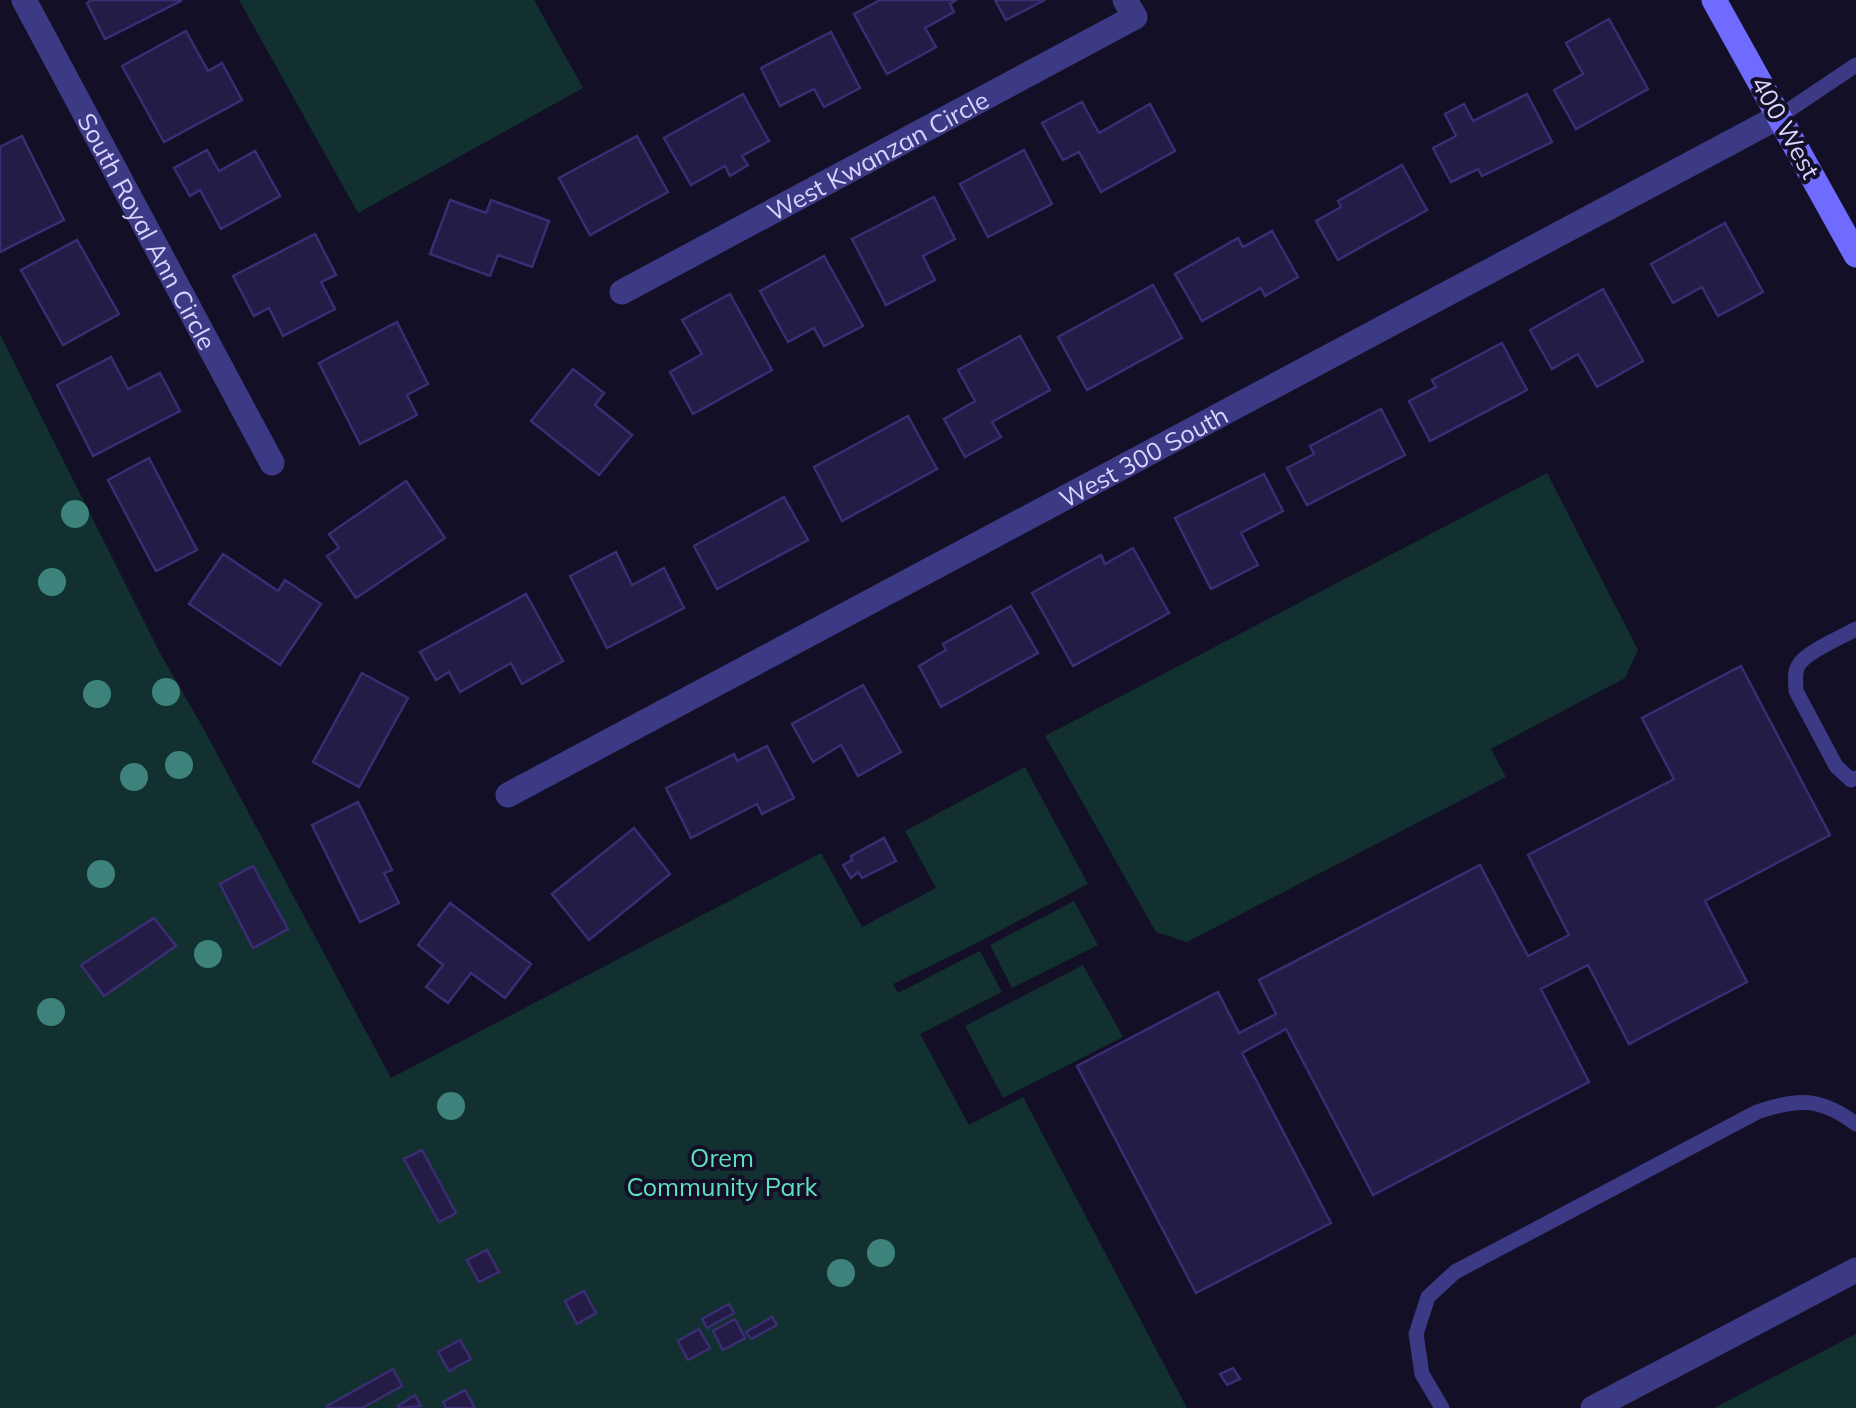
<svg xmlns="http://www.w3.org/2000/svg" width="1856" height="1408" viewBox="0 0 1856 1408" font-family="Mulish,sans-serif">
<rect width="100%" height="100%" fill="#130f26"/>
<!-- green -->
<path fill="#12302f" d="M239 0H534L583 88 358 213Z
M0 334 161 655 201 724 391 1078 821 853 862 927 936 888 905 831 1025 767 1088 884 967 948 893 984 898 993 980 951 1002 992 920 1034 969 1125 1023 1097 1187 1408H0Z
M1547 473 1638 650 1625 678 1491 749 1506 777 1187 942 1156 932 1045 736Z
M1074 901 1098 945 1012 988 990 945Z
M1083 965 1123 1037 1003 1098 965 1026Z
M1856 1334V1408H1714Z"/>
<!-- building -->
<path fill="#241b47" stroke="#3b2d73" stroke-width="2.5" d="M91 0H180L181 1 105 39 87 3Z
M880 0H956L950 4 954 12 925 28 936 47 887 74 854 14Z
M995 0H1045L1006 20Z
M1609 19 1648 89 1576 129 1554 90 1583 74 1566 43Z
M186 31 208 71 222 63 242 100 164 142 122 66Z
M831 32 860 88 824 107 814 89 780 106 761 68Z
M743 94 769 141 742 156 748 165 730 176 725 166 691 185 664 138Z
M1527 94 1552 142 1482 176 1478 169 1451 182 1433 148 1456 136 1445 114 1464 104 1473 121Z
M1082 102 1099 133 1150 104 1175 151 1101 192 1079 152 1063 160 1042 123Z
M22 136 64 220 0 252V147Z
M637 136 668 192 590 235 559 178Z
M207 150 219 171 255 151 280 196 221 229 200 190 190 196 174 168Z
M1024 150 1052 204 988 237 960 184Z
M1402 165 1427 210 1338 260 1316 221 1341 207 1338 201Z
M934 197 955 239 923 256 935 280 886 305 852 239Z
M450 200 486 213 491 200 549 221 532 267 498 255 490 276 430 254Z
M1725 223 1763 292 1718 316 1702 287 1673 303 1651 264Z
M1272 231 1298 277 1265 296 1261 288 1202 321 1175 274 1238 238 1243 247Z
M315 234 336 275 321 282 335 309 283 336 269 308 254 316 233 276Z
M77 240 119 314 63 345 21 270Z
M824 256 863 326 824 346 814 328 788 342 760 291Z
M1153 285 1182 338 1087 390 1058 337Z
M1603 289 1643 361 1597 387 1578 354 1552 369 1530 330Z
M730 294 772 370 693 414 670 372 702 354 682 320Z
M397 322 428 384 407 395 417 415 360 444 319 363Z
M1020 336 1050 390 992 422 1001 437 965 457 944 419 975 401 958 370Z
M1502 343 1527 390 1430 441 1409 401 1436 387 1432 380Z
M111 357 128 389 160 373 180 411 93 456 57 385Z
M573 369 604 393 595 405 632 435 599 475 531 421Z
M1381 409 1405 455 1307 505 1287 468 1314 454 1310 446Z
M908 416 937 469 842 521 814 467Z
M149 458 197 550 156 571 108 480Z
M1264 474 1283 511 1241 533 1258 565 1211 589 1175 518Z
M406 481 445 538 356 598 327 556 339 548 329 534Z
M784 497 808 540 717 589 694 546Z
M1133 548 1169 613 1073 666 1032 593 1101 555 1105 564Z
M616 552 632 585 664 568 684 608 607 648 570 576Z
M223 554 278 591 285 580 321 604 280 665 189 604Z
M526 594 563 661 522 684 511 663 460 692 449 672 436 680 420 652Z
M1011 606 1038 653 941 707 919 666 946 650 943 644Z
M1741 666 1830 835 1705 901 1747 982 1629 1044 1588 965 1541 989 1589 1082 1373 1195 1286 1029 1242 1053 1331 1223 1196 1293 1077 1066 1218 992 1239 1033 1276 1014 1259 980 1480 865 1528 956 1569 935 1528 855 1674 779 1642 718Z
M362 673 408 698 359 787 313 762Z
M863 685 901 752 858 776 841 745 813 762 792 724Z
M767 746 794 798 762 814 757 804 691 838 666 788 734 754 737 761Z
M358 802 392 870 384 873 399 903 360 922 312 825Z
M634 828 670 874 589 940 552 894Z
M884 838 896 861 862 878 858 872 851 878 843 865 852 860 851 856Z
M253 866 288 929 253 948 220 884Z
M450 903 531 964 505 998 471 973 448 1003 426 987 443 965 418 945Z
M154 918 176 946 104 996 81 965Z
M422 1150 456 1213 439 1222 404 1159Z
M487 1250 499 1272 479 1282 467 1260Z
M584 1291 596 1313 577 1324 565 1301Z
M729 1304 734 1313 707 1328 702 1319Z
M772 1317 777 1325 751 1339 746 1332Z
M735 1319 745 1338 723 1350 713 1331Z
M699 1329 710 1348 688 1360 678 1341Z
M460 1340 471 1359 449 1371 438 1352Z
M1233 1368 1240 1379 1227 1385 1220 1374Z
M393 1369 402 1386 362 1408H328L327 1406Z
M465 1390 475 1408H446L443 1402Z
M415 1395 421 1406 399 1408 398 1406Z"/>
<g fill="none" stroke-linecap="round" stroke-linejoin="round">
<!-- service -->
<path stroke="#3d3a85" stroke-width="15" d="M1780 116 1856 65
M1856 629C1842 637 1805 652 1798 666 1794 673 1796 683 1796 691L1836 766 1851 780 1856 778
M1442 1408 1422 1374 1416 1334 1428 1297 1455 1272 1757 1112C1798 1098 1820 1097 1856 1124"/>
<!-- minor -->
<g stroke="#3d3a85" stroke-width="25">
<path id="s1" d="M24 0 272 463"/>
<path id="s2" d="M622 292 1135 17 1125 0"/>
<path id="s3" d="M508 795 1780 116"/>
</g>
<!-- tertiary -->
<path stroke="#3d3a85" stroke-width="25" d="M1593 1408 1856 1270"/>
<!-- secondary -->
<path stroke="#6f6bff" stroke-width="25" d="M1714 0 1856 255"/>
</g>
<!-- trees -->
<g fill="#3d827b">
<circle cx="75" cy="514" r="14"/>
<circle cx="52" cy="582" r="14"/>
<circle cx="166" cy="692" r="14"/>
<circle cx="97" cy="694" r="14"/>
<circle cx="179" cy="765" r="14"/>
<circle cx="134" cy="777" r="14"/>
<circle cx="101" cy="874" r="14"/>
<circle cx="208" cy="954" r="14"/>
<circle cx="51" cy="1012" r="14"/>
<circle cx="451" cy="1106" r="14"/>
<circle cx="881" cy="1253" r="14"/>
<circle cx="841" cy="1273" r="14"/>
</g>
<g text-anchor="middle" dominant-baseline="central" stroke-width="8" stroke-linejoin="round" paint-order="stroke">
<!-- street labels -->
<g font-size="25" fill="#d9d4ff" stroke="#130f26">
<text transform="translate(1786 127) rotate(61)">400 West</text>
<text stroke="none"><textPath href="#s2" startOffset="290">West Kwanzan Circle</textPath></text>
<text stroke="none"><textPath href="#s1" startOffset="262">South Royal Ann Circle</textPath></text>
<text stroke="none"><textPath href="#s3" startOffset="720">West 300 South</textPath></text>
</g>
<!-- park labels -->
<g font-size="25" fill="#5fe0c0" stroke="#130f26">
<text x="722" y="1157">Orem<tspan x="722" dy="29">Community Park</tspan></text>
</g>
</g>
</svg>
